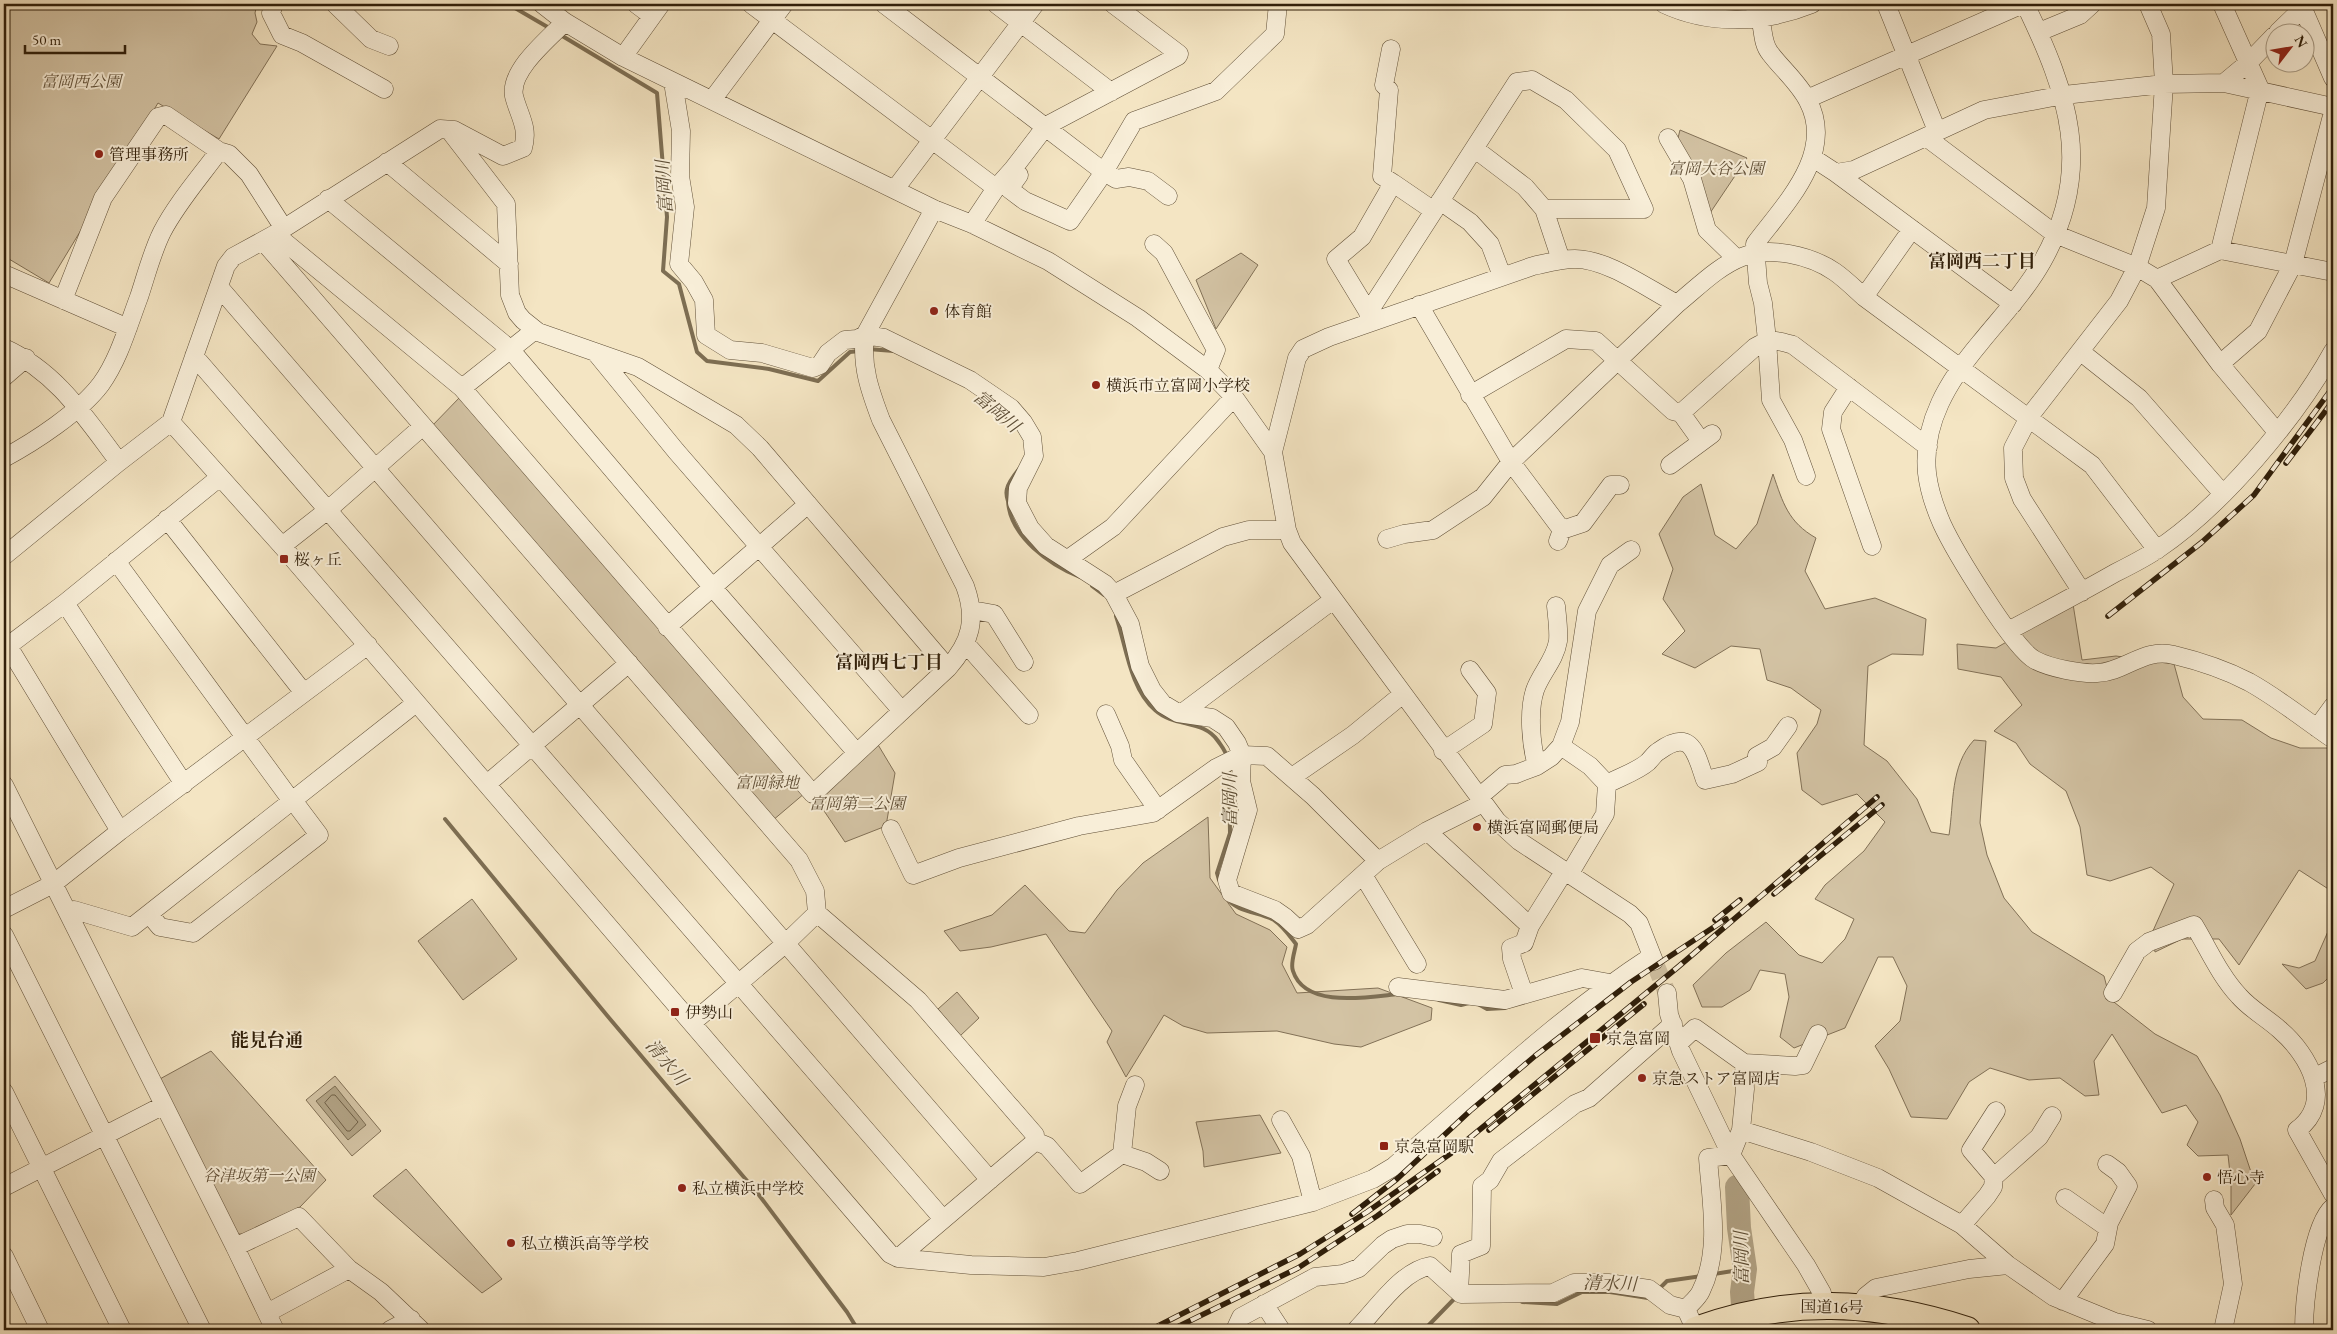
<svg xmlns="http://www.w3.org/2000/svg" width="2337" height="1334" viewBox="0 0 2337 1334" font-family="'EB Garamond','Noto Serif JP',serif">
<rect width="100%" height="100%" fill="#f4e5c3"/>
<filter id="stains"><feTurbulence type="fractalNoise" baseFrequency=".004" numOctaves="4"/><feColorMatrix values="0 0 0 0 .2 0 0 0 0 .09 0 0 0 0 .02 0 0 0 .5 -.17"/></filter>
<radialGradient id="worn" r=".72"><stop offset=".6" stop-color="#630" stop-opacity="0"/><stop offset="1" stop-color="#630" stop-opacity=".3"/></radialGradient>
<!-- green -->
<path fill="#d3c3a4" stroke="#827157" d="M4 4H257L255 13 257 22 252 34 260 44 277 46 219 139 158 103 49 283 4 256Z
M1680 130 1747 158 1710 213 1677 142Z
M1241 253 1258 265 1216 329 1196 280Z
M461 396 805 793 772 821 431 427Z
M1773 474C1783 503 1788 522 1816 538L1805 571 1825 609 1875 598 1926 619 1923 655 1892 654 1868 666 1864 745 1887 761 1917 799 1931 832 1949 835C1954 803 1950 766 1974 740L1986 741 1980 823 1987 855 2004 898 2032 932 2104 976 2110 999 2155 1034 2197 1056 2220 1095 2240 1139 2255 1184 2231 1215V1182L2228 1155 2198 1156 2187 1145 2198 1122 2186 1105 2162 1113 2112 1034 2094 1061 2099 1095 2085 1096 2060 1078 2029 1080 1990 1068 1969 1082 1947 1119 1911 1117 1889 1069 1875 1046 1900 1021 1907 986 1893 957H1878L1845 1028 1794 1048 1780 1037 1789 997 1785 974 1760 970 1750 990 1722 1007H1702L1693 985 1726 953 1766 922 1799 955 1822 963 1845 939 1854 919 1815 899 1825 885 1864 851 1885 822 1857 794 1822 805 1802 790 1797 753 1817 724 1821 710 1791 688 1767 680 1760 649 1731 646 1695 668 1662 654 1685 631 1663 599 1673 569 1659 534 1683 497 1701 484 1715 535 1736 549 1757 524Z
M2073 604 2082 660 2116 656 2174 664 2183 697 2203 719 2242 720 2271 738 2300 748H2329L2333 751V892L2299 870 2239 965 2219 939H2182L2155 952 2152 933 2174 884 2151 867 2110 881 2087 875 2080 827 2066 791 2030 764 2016 743 1994 731 2022 705 2001 677 1958 669 1957 644 1996 648Z
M877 743 895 773 886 826 845 842 816 799Z
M1208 817 1210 878 1236 914 1270 930 1287 947 1282 964 1297 993 1378 988 1432 1008 1431 1020 1361 1047 1334 1044 1277 1031 1207 1033 1183 1026 1164 1015 1126 1077 1107 1042 1112 1031 1046 934 991 947 960 951 944 931 992 915 1025 885 1069 931 1085 933 1117 890 1143 863Z
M472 899 517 959 463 1000 418 941Z
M2333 920V973L2323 983 2306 989 2282 964 2299 968 2315 961Z
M957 992 979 1018 960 1036 938 1009Z
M211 1051 326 1180 300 1207 243 1234H236L158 1080Z
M335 1076 381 1131 352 1156 306 1100Z
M1260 1115 1281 1153 1204 1167 1203 1151 1196 1122Z
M406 1169 502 1279 482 1293 373 1196Z"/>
<!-- water -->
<path fill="#b1a284" stroke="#7d6e53" d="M335 1086 366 1125 348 1140 316 1101Z"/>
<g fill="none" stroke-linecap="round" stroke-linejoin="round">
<!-- shore -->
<path stroke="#706047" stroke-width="1" d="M332 1095H335L358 1122 350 1131H347L325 1103Z"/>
<!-- stream -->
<path stroke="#7d6e53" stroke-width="4" d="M508 4 551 29
M559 34 657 93 667 217 663 271 679 284 697 352 707 361 769 369 818 381 850 352 859 351
M868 349 894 351
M987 402 1012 422
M1019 469C1015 474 1008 483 1007 489 1006 492 1007 498 1008 501 1010 537 1050 565 1080 577
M1092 586 1104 595
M1116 616C1126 645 1130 689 1155 710 1175 728 1203 719 1218 741 1222 747 1226 751 1227 758
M445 819 610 1019 759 1195 847 1312 858 1330
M1219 880 1217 873 1230 833 1229 767
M1227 898C1236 912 1259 912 1274 920 1283 926 1289 935 1296 944 1295 951 1290 964 1293 971 1305 1009 1368 997 1398 994
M1439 1000 1461 1005 1469 1003
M1478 1004 1487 1009 1505 1008
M1714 1274 1745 1269
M1658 1290 1667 1281 1702 1276
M1522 1302 1557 1304 1582 1292H1610L1648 1298 1651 1296
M1424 1330 1457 1296"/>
<!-- river -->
<path stroke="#b1a284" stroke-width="24" d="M1737 1187 1739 1228 1745 1269 1742 1292 1745 1330"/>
<!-- minor-tunnel -->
<path stroke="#cdbd9e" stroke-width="18" stroke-dasharray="18 9" stroke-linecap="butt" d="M1654 961 1667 993"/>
<!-- minor casing -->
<g stroke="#615038" stroke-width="19">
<path id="minor" d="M274 4 271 13 282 35 302 43 384 89
M335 4 371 39 389 46
M542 4 565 22 623 57 934 209 972 224 1048 261 1138 318 1208 370 1234 397 1273 452
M636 4 652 16
M751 4 996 188
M884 4 1104 172 1116 179 1129 177 1148 181 1168 196
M996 4 1111 92
M1664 4C1711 26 1765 23 1812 4
M1753 4C1766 18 1759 40 1770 53 1782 69 1799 83 1808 101 1836 154 1784 205 1755 244L1758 283 1763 303 1767 340 1771 400 1793 440 1806 476
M1886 4 1937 131
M2025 4C2068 93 2095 169 2042 262 2025 292 2001 317 1980 343 1949 380 1922 423 1927 473 1929 491 1935 508 1942 524 1954 550 2013 648 2035 660 2050 668 2081 674 2097 673 2125 672 2144 647 2174 655 2199 661 2226 670 2249 682 2278 698 2305 720 2333 739
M2301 4 2333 78
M2039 32 2080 15 2092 4
M2278 32 2307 4
M1391 49 1384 85 1389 90 1382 176 1393 183
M623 57 661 4
M673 82 681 131 680 176 685 207 679 264 694 282 704 300 706 335 730 350 762 353 813 368 820 365 828 353 845 340 857 339 865 335 884 338 970 380 1011 408 1023 422 1032 437 1034 456 1018 488 1017 503 1030 528 1046 546 1105 584 1114 594 1130 624 1140 666 1152 690 1163 704 1178 713 1212 718 1226 727 1237 743 1242 755 1241 781 1248 810 1227 880 1231 893 1275 910 1285 917 1298 929 1307 925 1378 861 1427 831 1483 803
M2224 83 2248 63 2274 36
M1807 99 2023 4
M712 100 784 4
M449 130 506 204 510 295 517 313 523 320 538 332 638 367 736 425 760 448 948 668
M1926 137 2055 234 2137 267 2157 279 2220 364 2277 432
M1668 138 1692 179 1707 230 1737 259
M1475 149 1525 187 1544 209 1561 260
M1813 158 1836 173 2013 304
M387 162 509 264
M1013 169 1019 175 1009 189 1025 201 1070 221 1104 172 1134 121 1216 91 1275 34 1278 4
M1836 173 1854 170 1984 110 2064 95 2164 84 2224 83 2333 107
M895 189 1035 4
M328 199 510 349 713 588 857 753
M1440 201 1470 222 1490 244 1502 276
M972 224 996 188 1013 169 1046 126 1178 56 1179 54 1113 4
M275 234 462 388 813 794 948 668C971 642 977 619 965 586L881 420C870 391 861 366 865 335L934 209
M263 241 799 860 815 891 817 913 918 1000 1035 1135V1141L1031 1145 898 1258
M1154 244 1164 253 1216 350 1208 370
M2220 250 2260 89 2222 4
M4 274 128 328
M2157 279 2220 250 2333 272
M219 287 990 1180
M1864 297 1912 229
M63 300 103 198 158 117 166 115 219 151 229 154 249 174 283 227
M1419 305 1511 462 1562 530 1558 541
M1368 313 1517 82 1532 80 1566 100 1617 150 1644 209H1544
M1373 320 1336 259 1362 237 1393 183 1434 211
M4 348C57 372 85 417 119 462
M2081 352 2139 398 2223 494
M596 353 676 451 902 711
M194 356 943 1219
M2220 364 2258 331 2293 264 2333 112
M4 377 26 358
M1849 387 1833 412 1831 429 1872 546
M462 388 535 330
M1470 395 1566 339 1596 341 1673 411 1681 413 1755 347C1771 338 1776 340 1793 345L1928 447
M1681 413 1701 441
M171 422 282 546 890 1254 898 1258 971 1265 1044 1267 1078 1261 1313 1202 1373 1179 1393 1167C1478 1095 1558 1017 1652 956
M4 458C34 442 80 412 101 384 119 359 128 326 139 297 146 276 152 252 162 232 177 203 200 177 219 151
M1670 465 1712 434
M167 519 304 693
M1562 530 1583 523 1611 485H1620
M1387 539 1404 534 1433 530 1483 497 1511 462 1677 304
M282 546 329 509 423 426
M4 556 119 462 171 422 226 266 233 257 275 234 440 129 454 130 503 156 523 148C529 127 519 116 514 96 509 71 548 39 565 22
M1068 559 1113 527 1234 397
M116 561 291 800
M2082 592 2022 499 2014 478 2013 448 2029 417 2119 301 2137 267 2156 208 2164 84 2161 34 2148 4
M1114 594 1223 537 1249 530H1287
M65 603 184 784
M972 610 994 614 1024 662
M667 627 808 504
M2008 631C2044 612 2080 593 2115 573 2129 566 2145 558 2158 549 2222 506 2296 418 2333 351
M966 644 1029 715
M8 646 120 831
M4 649 65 603 220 477
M1182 713 1333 600
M1106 714 1120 746 1123 760 1158 810
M2317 728 2333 706
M1561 746 1590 766 1607 784 1605 814 1570 873
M1443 751 1483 724 1487 693 1470 670
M1537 766C1531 745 1528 711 1535 690 1541 673 1555 660 1558 641 1559 630 1557 617 1556 606
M1292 777 1353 735 1403 694
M487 784 629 663
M1607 784C1620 777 1638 771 1648 762 1652 758 1655 753 1659 751 1692 727 1696 754 1705 780L1732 774 1758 762 1757 756 1773 747 1788 726
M4 785 235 1247 299 1217 349 1269 381 1292 421 1330
M1479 797 1505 775 1516 774 1537 766 1551 757 1561 746 1570 722 1587 611 1610 565 1631 550
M891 829 913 875 959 858 1079 826 1153 813 1216 768 1242 755 1267 756 1313 796 1378 861
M1427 831 1530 926 1524 943 1511 948 1512 959 1524 994
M1363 875 1417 964
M4 909 53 884 120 831 368 645
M68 913 74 910 132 927 416 703
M149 914 160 927 193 933 319 835 292 799
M1530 926 1565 870
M4 935 202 1330
M1654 961 1639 923 1630 914 1519 841 1497 821 1292 543 1287 530 1273 452 1297 358 1303 349 1329 337 1533 266C1547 263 1561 259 1575 259 1608 259 1648 289 1677 304 1697 288 1718 266 1742 257 1770 246 1810 255 1835 272 1845 279 1854 288 1864 297L2092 465 2157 550
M1398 987 1505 1000 1582 978 1610 983
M1667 993 1669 1014 1681 1051 1731 1155 1806 1265 1822 1293 1824 1305
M2113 993 2137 951 2149 942 2194 925C2208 948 2220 976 2239 996 2250 1009 2267 1018 2280 1030 2309 1055 2335 1102 2297 1130L2333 1194
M692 1023 785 944 817 913
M1679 1043 1695 1028 1744 1063 1795 1066 1803 1065 1818 1034
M2315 1077 2333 1068
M4 1092 122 1330
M1281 1120 1301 1156 1313 1202
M1741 1130 1811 1152 1878 1178 1962 1225 2008 1265 2054 1297 2115 1322 2148 1330
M1035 1141 1047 1146 1080 1184 1122 1154 1127 1106 1135 1085
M1122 1154 1146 1162 1160 1171
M1994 1177 2039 1137 2052 1116
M4 1187 164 1105
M2065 1198 2108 1228
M2214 1200 2215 1208 2225 1225 2233 1284 2223 1330
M1962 1225 1987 1196 1993 1187 1994 1177 1971 1150 1996 1111
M235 1247 275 1330
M4 1256 40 1330
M1459 1292 1461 1254 1481 1246 1482 1186 1490 1180 1501 1161 1575 1104 1589 1098 1673 1024
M2063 1301 2105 1244 2109 1223 2128 1186 2118 1172 2107 1164
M1264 1304 1281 1330
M1860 1306 1866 1296 1876 1288 1969 1269 2008 1265
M267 1313 349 1269
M1691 1320 1686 1309C1691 1303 1698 1298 1701 1291 1721 1251 1711 1201 1708 1158L1731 1155 1741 1130 1745 1089 1744 1063
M390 1330 411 1319
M1235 1330 1241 1317 1315 1277 1343 1274 1359 1268 1383 1245 1392 1239 1407 1234H1420L1433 1237
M1356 1330C1376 1310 1401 1271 1430 1266L1461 1294 1553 1293 1574 1283H1608L1649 1289 1670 1305 1686 1309
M2304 1330C2304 1303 2312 1225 2333 1207"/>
</g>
<!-- highway casing -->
<g stroke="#301f0a" stroke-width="28">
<path id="highway" d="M1696 1330C1788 1296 1875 1300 1967 1330"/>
</g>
<!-- minor -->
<use href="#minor" stroke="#f8eed8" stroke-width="18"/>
<!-- highway -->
<use href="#highway" stroke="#f4e5c3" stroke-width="26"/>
<!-- rail casing -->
<g stroke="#301f0a" stroke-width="5.5">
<path id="rail" d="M2286 463 2333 401
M2108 616 2201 543 2254 495 2333 387
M1774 894 1882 805
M1715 920 1740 900
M1489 1130 1644 1004
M1352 1214 1397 1179 1470 1111 1535 1056 1631 982 1726 919
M1150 1330 1300 1254 1367 1212 1450 1154 1678 967 1877 797
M1171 1330 1298 1268 1377 1216 1438 1171"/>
</g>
<!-- rail -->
<use href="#rail" stroke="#f8eed8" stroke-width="4" stroke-dasharray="11" stroke-linecap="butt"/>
</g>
<!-- markers -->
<g fill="#8f2418" stroke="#f8eed8" stroke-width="2">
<circle cx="99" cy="154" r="5"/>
<circle cx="934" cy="311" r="5"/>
<circle cx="1096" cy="385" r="5"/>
<rect x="279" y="554" width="10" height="10" rx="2.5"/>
<circle cx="1477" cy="827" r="5"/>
<rect x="670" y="1007" width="10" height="10" rx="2.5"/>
<rect x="1589" y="1032" width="12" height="12" rx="2.5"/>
<circle cx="1642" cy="1078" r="5"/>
<rect x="1379" y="1141" width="10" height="10" rx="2.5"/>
<circle cx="2207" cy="1177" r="5"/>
<circle cx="682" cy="1188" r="5"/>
<circle cx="511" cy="1243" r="5"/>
</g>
<g text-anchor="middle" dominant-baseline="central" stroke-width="4" stroke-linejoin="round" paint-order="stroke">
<!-- park labels -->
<g font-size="16" font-style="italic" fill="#615038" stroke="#f8eed8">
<text x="81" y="81">富岡西公園</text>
<text x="1716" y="168">富岡大谷公園</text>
<text x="767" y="782">富岡緑地</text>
<text x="857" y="803">富岡第二公園</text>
<text x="259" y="1175">谷津坂第一公園</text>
</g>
<!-- poi labels -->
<g font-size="16" fill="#301f0a" stroke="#f8eed8" text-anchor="start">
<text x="109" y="154">管理事務所</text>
<text x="944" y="311">体育館</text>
<text x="1106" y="385">横浜市立富岡小学校</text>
<text x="294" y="559">桜ヶ丘</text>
<text x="1487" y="827">横浜富岡郵便局</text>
<text x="685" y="1012">伊勢山</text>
<text x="1606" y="1038">京急富岡</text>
<text x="1652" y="1078">京急ストア富岡店</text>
<text x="1394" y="1146">京急富岡駅</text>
<text x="2217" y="1177">悟心寺</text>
<text x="692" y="1188">私立横浜中学校</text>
<text x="521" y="1243">私立横浜高等学校</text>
</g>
<!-- street labels -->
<g font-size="16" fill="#301f0a" stroke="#f8eed8">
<text transform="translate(1832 1307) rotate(1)">国道16号</text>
</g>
<!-- water labels -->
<g font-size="18" font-style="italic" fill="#5d4d35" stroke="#f8eed8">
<text transform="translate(664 187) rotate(-94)">富岡川</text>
<text transform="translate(997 411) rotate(40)">富岡川</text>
<text transform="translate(1229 800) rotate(-90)">富岡川</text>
<text transform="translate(667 1062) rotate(50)">清水川</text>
<text transform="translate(1741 1258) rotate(-91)">富岡川</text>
<text transform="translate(1610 1283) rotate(2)">清水川</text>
</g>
<!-- neighbourhood labels -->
<g font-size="18" font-weight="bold" fill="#301f0a" stroke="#f8eed8">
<text x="1982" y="260">富岡西二丁目</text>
<text x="889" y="661">富岡西七丁目</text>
<text x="267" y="1039">能見台通</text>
</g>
</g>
<!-- margin -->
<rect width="2337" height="1334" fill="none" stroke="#f4e5c3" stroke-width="20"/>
<rect x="5" y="5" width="2327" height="1324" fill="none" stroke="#301f0a" stroke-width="2.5"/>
<rect x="10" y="10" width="2317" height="1314" fill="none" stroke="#301f0a"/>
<!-- north arrow -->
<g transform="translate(2290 48) rotate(59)"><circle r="24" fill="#f8eed8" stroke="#a89b86"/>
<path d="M0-4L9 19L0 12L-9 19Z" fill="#8f2418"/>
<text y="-8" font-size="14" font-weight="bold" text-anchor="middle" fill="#301f0a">N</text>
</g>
<!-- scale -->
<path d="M25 45v8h100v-8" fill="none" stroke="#301f0a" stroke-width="2.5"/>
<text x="32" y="45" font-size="15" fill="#301f0a" stroke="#f8eed8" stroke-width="4" paint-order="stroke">50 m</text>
<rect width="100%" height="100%" filter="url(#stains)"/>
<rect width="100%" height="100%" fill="url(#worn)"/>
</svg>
